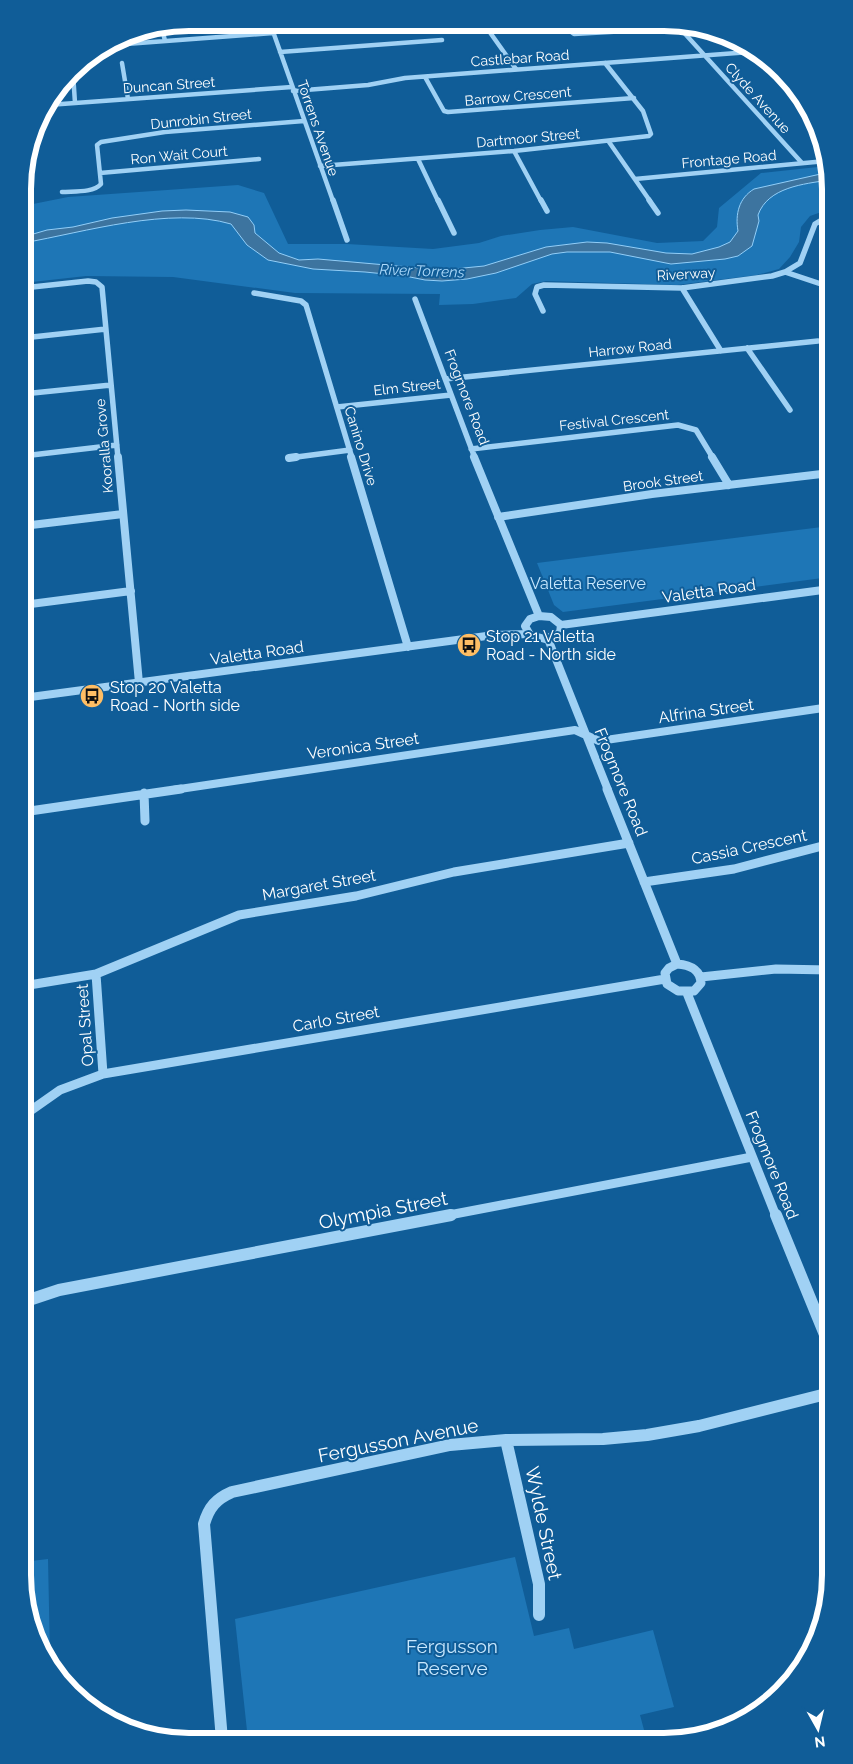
<svg xmlns="http://www.w3.org/2000/svg" width="853" height="1764" viewBox="0 0 853 1764" font-family="Raleway,sans-serif">
<rect width="100%" height="100%" fill="#105d98"/>
<!-- green -->
<path fill="#1e76b6" d="M827 166 830 189V209L810 216 801 227 799 242 790 257 779 269 757 275 677 285 546 281 532 284 516 298 473 304 439 305 440 294 295 293 173 277 86 276 23 283V206L68 197 238 185 264 193 288 244H347L433 249 479 243 501 236 540 230 573 227 657 243 703 241 717 227 719 208 761 173Z
M830 526V577L563 612 554 605 537 563Z
M515 1557 534 1636 569 1628 574 1649 653 1630 674 1707 640 1715 647 1741 248 1740 235 1619Z
M48 1559 50 1656 31 1628 23 1575V1562Z"/>
<!-- water -->
<path fill="#3d749f" stroke="#92cef8" d="M825 173H828L829 180C804 184 768 187 758 215L759 221 752 246 738 256 725 259 671 264 610 252H567L552 254 496 273 467 279 442 281 425 280 405 276 365 272 313 269 268 260 247 245 231 224C170 206 85 232 23 243V237L47 230 73 227 112 218 162 211 186 210 230 212 248 217 254 225 255 233 279 253 299 260 318 259 443 270 484 266 546 247 587 242 607 243 666 253 692 254 719 247 730 242 738 231C735 214 739 198 754 189Z"/>
<g fill="none" stroke-linecap="round" stroke-linejoin="round">
<!-- minor-far4 -->
<path stroke="#a0d1f4" stroke-width="4.5" d="M270 23 333 201
M484 24 516 69
M561 25 574 34 680 28
M678 26 802 163
M162 28 165 41
M126 44 273 33
M280 52 442 40
M122 63 128 99
M73 73 75 103
M425 77 444 111 448 112 634 98
M293 91 368 85 405 78 750 52
M48 105 292 87
M609 142 650 201
M514 151 541 201
M418 159 438 201
M320 166 514 151 649 136 651 134 643 111 605 63
M100 173 259 159
M635 179 826 161
M62 192C74 191 93 193 101 184L97 145 101 142 165 132 304 121"/>
<!-- minor-far3 -->
<path stroke="#a0d1f4" stroke-width="5.5" d="M333 200 347 240
M438 200 454 233
M541 200 547 211
M649 200 658 213
M785 272 830 287
M23 288 88 281 96 282 102 287 118 458
M682 288 721 351
M254 293 301 301 306 305 352 458
M415 299 475 458
M543 311 535 294 537 287 544 285 682 288 772 276 785 272 800 263 815 224 830 215
M23 338 106 329
M747 348 790 410
M445 379 818 341
M23 394 111 385
M337 407 451 395
M471 449 678 425 696 430 713 458
M23 456 117 445
M289 458 350 450"/>
<!-- minor-far2 -->
<path stroke="#a0d1f4" stroke-width="8" d="M118 457 139 683
M351 457 408 647
M474 457 539 616
M712 457 729 485
M289 458 296 457
M498 517 652 494 830 473
M23 526 123 514
M23 605 131 591
M539 616 551 617 561 625 560 633 545 639 530 635 525 626 530 619Z
M561 625 830 589
M548 639 608 790
M23 698 494 635 529 634
M173 790 575 730 599 741 830 707"/>
<!-- minor-far1 -->
<path stroke="#a0d1f4" stroke-width="9" d="M607 789 677 964
M144 793 145 821
M23 812 181 789
M644 882 734 869 830 844
M677 964C690 965 700 969 701 983L694 991H678L667 984 665 973 669 968Z
M96 974 103 1074
M701 977 776 969 830 970
M23 986 96 974 239 915 356 896 454 872 629 843
M687 993 776 1216
M23 1116 60 1090 103 1074 665 979
M444 1216 752 1157"/>
<!-- minor -->
<path stroke="#a0d1f4" stroke-width="12" d="M776 1215 830 1347
M23 1302 59 1290 451 1215
M506 1440 539 1584V1615
M222 1740 204 1524C209 1507 216 1499 232 1492L450 1445 506 1440 603 1439 647 1435 699 1426 830 1393"/>
</g>
<!-- icons -->
<defs>
<g id="bus-disc" transform="scale(1.25)"><circle r="9.5" fill="#ffbe64" stroke="#105d98"/><path d="M-5-6H5V4H4V6H2V4H-2V6H-4V4H-5ZM-3.5-4V0h7V-4ZM-3.5 1.2v1.5H-2V1.2ZM2 1.2v1.5H3.5V1.2Z" fill="#111"/></g>
</defs>
<g fill-rule="evenodd">
<use href="#bus-disc" x="469" y="645"/>
<use href="#bus-disc" x="92" y="696"/>
</g>
<g text-anchor="middle" dominant-baseline="central" stroke-width="4" stroke-linejoin="round" paint-order="stroke">
<!-- far-street labels -->
<g font-size="14" fill="#fff" stroke="#105d98">
<text transform="translate(520 58) rotate(-4)">Castlebar Road</text>
<text transform="translate(169 85) rotate(-4)">Duncan Street</text>
<text transform="translate(518 96) rotate(-5)">Barrow Crescent</text>
<text transform="translate(758 98) rotate(48)">Clyde Avenue</text>
<text transform="translate(201 119) rotate(-6)">Dunrobin Street</text>
<text transform="translate(318 128) rotate(71)">Torrens Avenue</text>
<text transform="translate(528 138) rotate(-5)">Dartmoor Street</text>
<text transform="translate(179 155) rotate(-5)">Ron Wait Court</text>
<text transform="translate(729 159) rotate(-5)">Frontage Road</text>
<text transform="translate(686 274) rotate(-3)">Riverway</text>
<text transform="translate(630 348) rotate(-6)">Harrow Road</text>
<text transform="translate(407 387) rotate(-6)">Elm Street</text>
<text transform="translate(467 397) rotate(69)">Frogmore Road</text>
<text transform="translate(614 420) rotate(-6)">Festival Crescent</text>
<text transform="translate(104 446) rotate(-95)">Kooralla Grove</text>
<text transform="translate(361 446) rotate(73)">Canino Drive</text>
<text transform="translate(663 481) rotate(-8)">Brook Street</text>
</g>
<!-- far-water labels -->
<g font-size="15" font-style="italic" fill="#addafb" stroke="#105d98">
<text transform="translate(422 271) rotate(2)">River Torrens</text>
</g>
<!-- park labels -->
<g font-size="16" fill="#c9e8fe" stroke="#105d98">
<text x="588" y="583">Valetta Reserve</text>
</g>
<!-- street labels -->
<g font-size="16" fill="#fff" stroke="#105d98">
<text transform="translate(709 591) rotate(-8)">Valetta Road</text>
<text transform="translate(257 653) rotate(-8)">Valetta Road</text>
<text transform="translate(706 711) rotate(-8)">Alfrina Street</text>
<text transform="translate(363 746) rotate(-8)">Veronica Street</text>
<text transform="translate(621 782) rotate(68)">Frogmore Road</text>
<text transform="translate(749 847) rotate(-12)">Cassia Crescent</text>
<text transform="translate(319 885) rotate(-10)">Margaret Street</text>
<text transform="translate(336 1019) rotate(-10)">Carlo Street</text>
<text transform="translate(85 1025) rotate(-94)">Opal Street</text>
<text transform="translate(772 1165) rotate(68)">Frogmore Road</text>
</g>
<!-- poi labels -->
<g font-size="16" fill="#fff" stroke="#105d98" text-anchor="start">
<text x="486" y="636">Stop 21 Valetta<tspan x="486" dy="18">Road - North side</tspan></text>
<text x="110" y="687">Stop 20 Valetta<tspan x="110" dy="18">Road - North side</tspan></text>
</g>
<!-- near-street labels -->
<g font-size="19" fill="#fff" stroke="#105d98">
<text transform="translate(383 1210) rotate(-11)">Olympia Street</text>
<text transform="translate(398 1440) rotate(-11)">Fergusson Avenue</text>
<text transform="translate(544 1523) rotate(78)">Wylde Street</text>
</g>
<!-- near-park labels -->
<g font-size="19" fill="#c9e8fe" stroke="#105d98">
<text x="452" y="1646">Fergusson<tspan x="452" dy="22">Reserve</tspan></text>
</g>
</g>
<!-- crop -->
<path d="M0 0H853V1764H0ZM189 31H664A158 158 0 0 1 822 189V1575A158 158 0 0 1 664 1733H189A158 158 0 0 1 31 1575V189A158 158 0 0 1 189 31Z" fill="#105d98" fill-rule="evenodd"/>
<path fill="none" stroke="#fff" stroke-width="6" d="M189 31H664A158 158 0 0 1 822 189V1575A158 158 0 0 1 664 1733H189A158 158 0 0 1 31 1575V189A158 158 0 0 1 189 31Z"/>
<!-- north arrow -->
<g transform="translate(818 1729) rotate(172)" stroke="#105d98" stroke-width="4" paint-order="stroke">
<path d="M0-4L9 19L0 12L-9 19Z" fill="#ffffff"/>
<text y="-8" font-size="14" font-weight="bold" text-anchor="middle" fill="#ffffff">N</text>
</g>
</svg>
